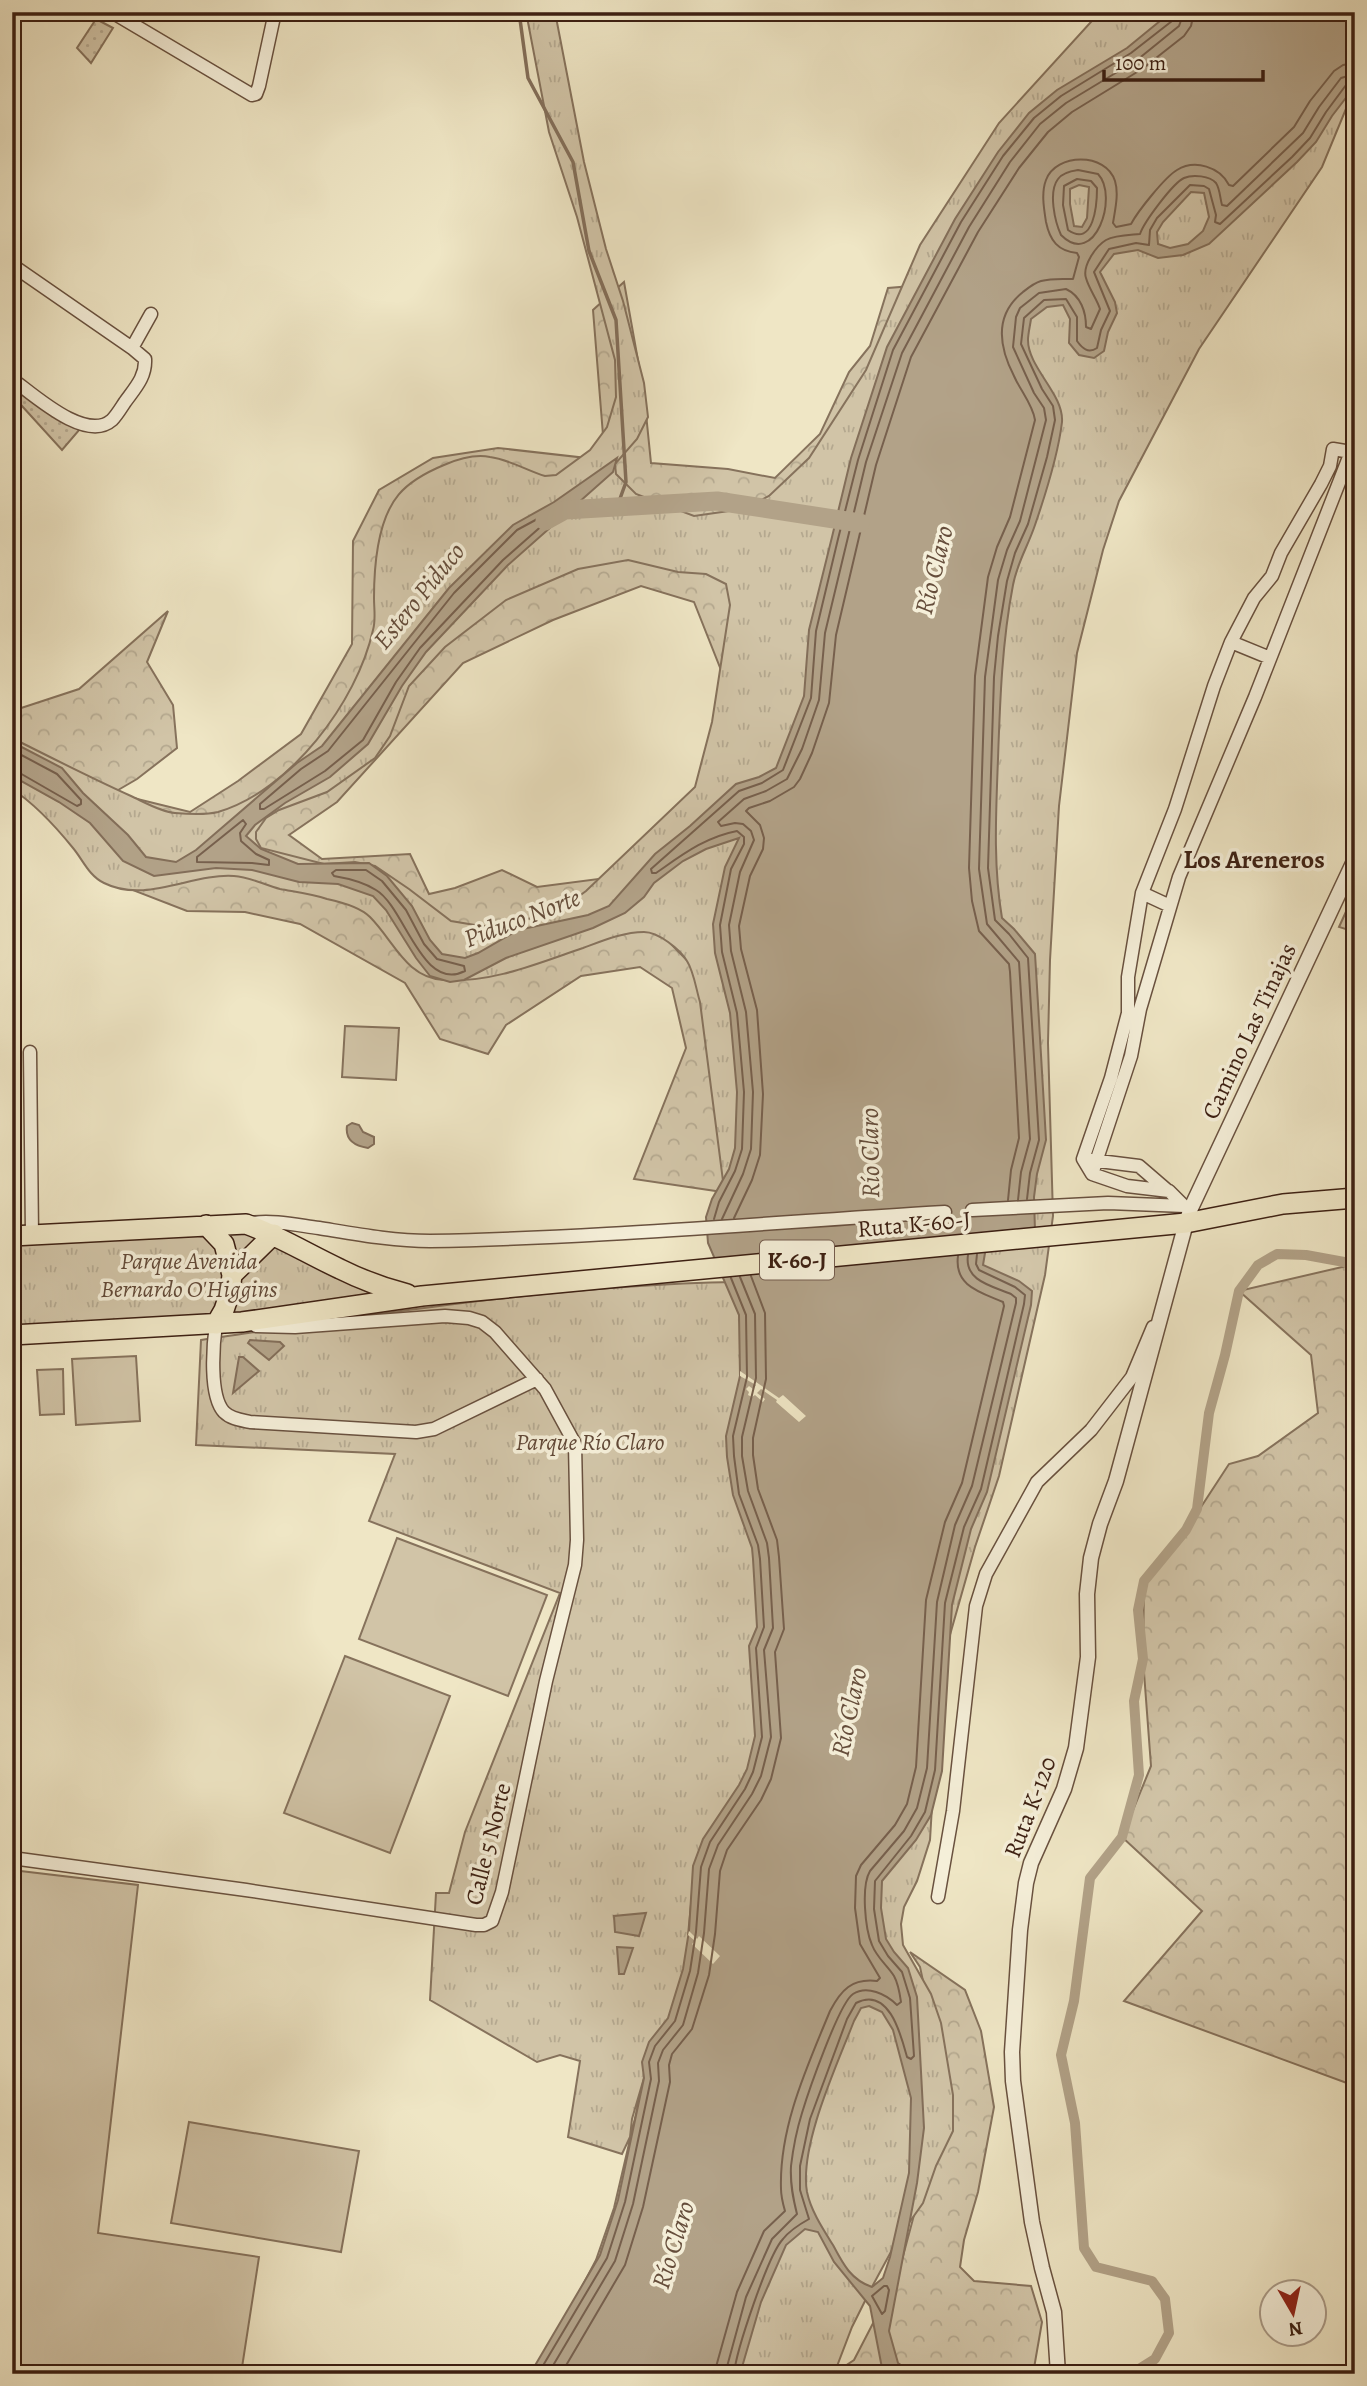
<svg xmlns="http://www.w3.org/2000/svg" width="1367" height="2386" viewBox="0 0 1367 2386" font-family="Alegreya,serif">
<defs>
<pattern id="grass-dots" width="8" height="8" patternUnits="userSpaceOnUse" patternTransform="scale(1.75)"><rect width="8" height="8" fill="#d1c4a7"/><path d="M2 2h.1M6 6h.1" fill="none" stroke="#b4a88f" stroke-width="1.8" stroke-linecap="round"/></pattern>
<pattern id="forest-crowns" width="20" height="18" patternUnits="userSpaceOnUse" patternTransform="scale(1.75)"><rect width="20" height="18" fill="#d1c4a7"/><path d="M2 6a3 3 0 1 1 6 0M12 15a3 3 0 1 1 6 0" fill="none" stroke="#b4a88f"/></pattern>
<pattern id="park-tufts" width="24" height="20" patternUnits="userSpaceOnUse" patternTransform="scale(1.75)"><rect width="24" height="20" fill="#d1c4a7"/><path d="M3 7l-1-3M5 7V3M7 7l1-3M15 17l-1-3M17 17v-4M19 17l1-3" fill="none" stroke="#b4a88f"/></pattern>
</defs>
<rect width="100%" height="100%" fill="#efe6c5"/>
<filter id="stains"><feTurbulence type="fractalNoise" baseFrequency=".00286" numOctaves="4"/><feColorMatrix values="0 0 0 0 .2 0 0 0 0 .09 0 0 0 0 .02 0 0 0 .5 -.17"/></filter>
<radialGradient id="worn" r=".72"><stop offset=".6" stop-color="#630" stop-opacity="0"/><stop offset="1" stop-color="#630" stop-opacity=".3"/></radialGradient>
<!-- grass -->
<path fill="url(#grass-dots)" stroke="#86725c" stroke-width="2" d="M96 19 113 28 91 63 77 48Z
M12 386 80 429 62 450 12 395Z
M1355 892V932L1339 927Z"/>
<!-- forest -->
<path fill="url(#forest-crowns)" stroke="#86725c" stroke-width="2" d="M624 282 644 394 651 463 728 469 775 478 820 434 849 372 870 346 888 288 913 286 723 675 694 602 641 586 553 620 463 663 337 802 289 835 322 859 410 854 429 894 455 888 502 870 537 887 606 878 730 1004 743 1195 634 1179 686 1048 672 988 640 967 581 976 506 1025 488 1054 440 1039 405 983 300 924 245 912 187 911 130 889 45 797 12 769V711L79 689 168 611 147 662 173 705 177 748 137 779 113 793 190 812 238 781 301 734 352 644 353 541 379 490 433 458 498 448 605 460 593 310Z
M1355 1264V2086L1124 2001 1202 1911 1122 1837 1151 1766 1143 1659 1144 1581 1186 1530 1229 1464 1258 1456 1318 1413 1311 1355 1239 1291Z
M910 1952 965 1990 981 2031 994 2107 978 2192 964 2240 960 2267 974 2281 1031 2286 1042 2322 1033 2374H833L854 2360 898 2275 933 2144 927 2000 920 1967Z"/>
<!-- park -->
<path fill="url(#park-tufts)" stroke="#86725c" stroke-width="2" fill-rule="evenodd" d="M526 12H555L584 162 606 249 623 301 644 383 648 417 637 439 615 464 616 474 636 494 694 516 743 509 769 496 809 458 866 370 920 245 999 123 1100 12H1355V87L1322 167 1199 349 1119 501 1103 550 1077 653 1059 806 1050 960 1048 1043 1053 1216 1045 1275 999 1476 975 1547 940 1670 930 1840 917 1881 904 1907 901 1924 903 1945 931 1994 941 2023 953 2095V2131L936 2166 923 2203 899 2237 873 2285 852 2327 834 2374H536L596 2260 614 2208 646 2071 632 2119 630 2137 622 2154 568 2137 580 2061 560 2055 537 2062 430 2000 436 1893H449L465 1832 560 1593 369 1521 395 1454 196 1445 201 1340C378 1314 556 1285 736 1282L700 1002C696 989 694 972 687 961 680 949 658 932 644 932 623 932 602 941 583 948 538 963 493 983 444 980 406 978 394 941 370 917 360 907 341 902 327 899 312 894 296 892 280 889 265 885 250 877 234 876 192 873 146 904 104 883 89 876 83 860 73 848 56 827 35 804 12 789V738C52 758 91 778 131 796 144 802 161 812 175 813 187 814 206 815 218 812 290 791 357 702 373 630 376 620 374 609 374 598 374 581 375 563 378 546 386 500 403 482 444 465 458 459 475 454 490 457 508 459 528 471 545 476L556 475 590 450 607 427 616 397 615 360 577 217 549 132ZM628 560 678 572 706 574 726 584 730 605 712 722 695 787 586 891 564 907 507 926H481L451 921 409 889 375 866 355 862 324 864 261 848 256 839V832L266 818 279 810 327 792 375 758 390 736 409 686 445 647 506 600 578 569ZM732 1800 688 1935 692 1894Z
M240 1229 374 1295 240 1315 12 1330V1241Z"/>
<!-- garden -->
<path fill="#d1c4a7" stroke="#86725c" stroke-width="2" d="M345 1026 399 1028 396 1080 342 1077Z
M136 1356 140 1421 76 1425 72 1359Z
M63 1369 64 1414 40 1415 37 1370Z
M397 1538 547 1595 508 1696 359 1639Z
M345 1656 450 1696 390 1853 284 1813Z
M12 1870 138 1885 98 2233 259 2257 241 2374H12Z
M189 2122 359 2151 341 2252 171 2223Z"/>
<!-- water -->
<path fill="#b2a288" stroke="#836e59" stroke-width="2" fill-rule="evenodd" d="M1171 12H1355V86L1332 116 1316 142 1297 162 1209 244 1183 255 1158 258 1138 250 1114 254 1100 272 1115 302 1117 313 1108 332 1104 351 1094 358 1079 355 1069 343 1070 319 1063 305 1047 307 1031 319C1030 326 1028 334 1028 340 1028 368 1064 394 1062 422 1058 456 1046 493 1035 525 1028 546 1017 563 1013 585 1002 642 1000 701 998 759 996 813 993 865 1002 918L1014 929 1035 954 1036 970 1046 1140 1037 1174 1034 1197 1035 1231 987 1241 983 1265 1019 1281 1032 1291 1031 1305 987 1492 971 1529 952 1605 942 1771 931 1815 916 1840 882 1881 881 1908 886 1939 894 1952 908 1968 917 1997 924 2128 917 2183 889 2331 898 2363 914 2374H888L882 2368 870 2306 834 2262 818 2232 805 2229 786 2245 761 2302 740 2374H530L600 2255 618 2200 644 2078 642 2062 649 2042 668 2018 683 1969 689 1931 693 1866 703 1839 739 1785 747 1769 755 1736 749 1646 757 1627 753 1559 752 1548 733 1495 727 1457 726 1436 740 1376 739 1315 708 1243 706 1217 712 1199 729 1169 735 1148 737 1092 730 1013 715 953 713 924 725 867 739 838 706 849 683 861 654 883 644 897 625 913 593 928 506 958 464 980 450 982 430 976 416 958 386 910 373 896 338 884 299 882 252 870 216 868 154 876 123 861 90 823 59 802 12 776V742L62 768 83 793 128 835 146 857 176 862 196 850 297 763 322 746 449 588 513 525 554 502 617 458 613 472 508 565 426 652 402 686 368 744 330 777 285 803 255 825 246 836 261 849 298 864 369 863 387 876 412 906 430 940 442 954 465 958 478 953 518 930 588 915 609 906 655 854 690 826 736 784 759 777 776 768 804 696 809 630 832 537 851 458 887 347 955 219 998 152 1029 113 1057 90 1127 48ZM1079 185 1089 187 1087 218 1082 227 1074 226 1070 204V189ZM1191 192 1204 193 1209 217 1203 231 1188 244 1170 248 1158 244 1157 232 1163 222ZM869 2006 882 2012 893 2030 911 2098 909 2173 890 2257 883 2278 872 2287C851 2280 843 2264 833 2245 823 2229 811 2211 807 2192 799 2146 837 2065 854 2021L861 2008Z
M352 1123 359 1125 363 1132 374 1137V1144L368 1148C355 1146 345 1140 347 1126Z
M250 1340 280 1342 284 1346 269 1360 248 1343Z
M239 1357H243L259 1371 233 1393Z
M646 1913 639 1936 615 1932 614 1916Z
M617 1947 633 1948 624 1974H619Z"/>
<!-- pier -->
<path fill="#efe6c5" d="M740 1371 779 1398 783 1395 806 1416 799 1422 776 1402 777 1400 761 1389 757 1393 765 1399 763 1402 755 1395 752 1397 748 1395 749 1392 746 1389 749 1386 753 1389 756 1385 740 1376Z
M689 1931 697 1939 699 1936 720 1956 713 1964 692 1944 695 1941 688 1935Z"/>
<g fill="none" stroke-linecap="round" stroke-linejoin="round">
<!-- shore -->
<path stroke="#77604d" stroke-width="2" d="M1078 170 1098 174C1119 196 1095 269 1061 235 1055 222 1048 192 1058 179 1062 173 1071 171 1078 170Z
M1077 179 1091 181 1097 188C1097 204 1094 248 1068 230L1063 205 1064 186Z
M541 517 545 518V523L503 560 420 648 396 682 363 740 325 771 264 809H260V804L301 769 328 751 454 593 517 530Z
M12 750 57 774 81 800V804L77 806 18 772 12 771
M243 820 246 824 240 833 241 841 256 854 269 860V865L252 863 197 862V857Z
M336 870H366L382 881 406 910 424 944 437 959 464 966 465 971C422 993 405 907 376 890 365 883 346 878 334 876L332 873Z
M1027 1199 1030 1173 1039 1140 1028 958 1009 934 995 920 988 868 994 677 998 636 1007 581 1015 553 1028 524 1047 457 1055 420 1053 406 1042 389 1021 344 1024 318 1044 300 1066 299 1077 317V341C1082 348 1088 354 1097 348L1101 330 1110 311 1094 272 1109 249 1136 243 1149 245 1150 230 1157 218 1190 185 1204 186 1209 189 1216 215 1215 222 1220 224 1292 157 1310 138 1326 112 1346 85 1355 82
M1008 1200 1011 1170 1019 1138 1010 972 1009 964 979 931 972 901 969 868 975 676 988 577 997 547 1010 517 1035 420C1033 405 1020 390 1014 376 999 347 994 315 1023 292 1028 288 1034 283 1041 281 1052 278 1063 279 1073 279L1079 257 1077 253C1058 251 1050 241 1046 222 1044 209 1041 193 1046 180 1056 153 1106 152 1115 181 1119 194 1115 210 1113 223L1116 227 1131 224C1138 211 1165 177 1177 170 1195 159 1220 167 1229 185L1233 186 1294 127 1310 101 1334 71 1343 65 1355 63
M1018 1200 1021 1172 1030 1139 1019 962 987 924 979 869 985 677 998 580 1007 550 1020 521 1046 420 1044 408 1034 393 1013 347 1016 317 1020 308 1039 293 1066 289C1081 296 1086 312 1086 327L1091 329 1100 309C1097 299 1089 289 1086 278 1082 266 1096 246 1106 240 1115 235 1130 235 1140 234 1144 222 1173 183 1184 178 1193 174 1210 176 1216 183 1220 189 1220 198 1222 205L1227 206 1303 133 1319 107 1341 78 1355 74
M734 1218 752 1180 760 1155 763 1094 757 1010 741 949 739 926 750 876 763 849 764 838 760 825 746 811 749 808 770 801 794 787 800 779 812 753 829 703 836 635 876 465 911 357 978 232 1019 168 1048 132 1072 112 1142 69 1184 36 1191 26 1194 12
M714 1219 719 1202 735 1171 742 1149 744 1092 737 1013 722 952 720 925 731 869 744 844V837L737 831C705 837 682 855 656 873H652L651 869 739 791 762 783 783 770 811 698 816 631 838 539 858 460 893 350 961 222 1003 156 1034 118 1061 96 1131 53 1172 21 1175 12
M722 1219 743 1174 751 1149 753 1092 746 1012 731 951 729 925 740 872 754 840 751 831 743 824 735 823 721 826 718 822 744 799 766 791 787 779 802 749 819 700 825 633 866 462 902 353 969 227 1010 162 1040 124 1066 103 1137 60 1179 26 1184 12
M884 2286H887L889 2290 885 2311 882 2314 872 2296Z
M538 2374 607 2258 625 2202 651 2079 649 2062 655 2046 675 2021 690 1971 696 1932 701 1867 710 1842 745 1789 753 1772 762 1737 756 1648 764 1627 760 1559 758 1545 739 1494 734 1456 733 1436 747 1377 746 1315 731 1278
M548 2374 615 2261 633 2204 659 2081 658 2063 663 2050 683 2025 698 1973 704 1933 709 1869 718 1845 752 1794 761 1776 771 1737 764 1650 773 1628 769 1558 767 1543 748 1491 742 1456V1437L756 1378 755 1314 740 1277
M561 2374 625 2265 643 2207 670 2082 669 2065 672 2054 692 2029 709 1975 715 1934 720 1871 727 1850 761 1800 771 1779 781 1738 775 1652 784 1629 779 1557 777 1540 758 1489 753 1455V1438L766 1379 765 1313 751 1276
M714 2374 737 2292 764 2231 785 2211C783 2204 781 2197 781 2189 779 2127 807 2067 830 2011 841 1990 852 1978 877 1981L880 1978 860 1944 855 1908 856 1876 861 1865 895 1825 907 1804 916 1767 926 1600 945 1522 962 1483 1004 1306 1003 1302C980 1292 954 1286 958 1256
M725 2374 746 2297 772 2239 797 2214C793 2198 790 2184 791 2166 793 2149 797 2129 802 2113 808 2093 839 2003 853 1994 867 1985 886 1994 897 2005L901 2002C900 1995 898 1983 894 1976 887 1965 877 1958 872 1945 865 1929 861 1886 870 1871L904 1831 917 1808 927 1768 937 1602 955 1525 972 1486 1016 1303V1298L1011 1294C992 1286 964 1281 968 1255
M734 2374C736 2351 768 2255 783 2239 790 2230 800 2224 809 2219L800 2190V2166L810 2119 847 2019 856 2003C889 1986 901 2035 907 2057L911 2059 914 2056 910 1998 902 1972 888 1956 879 1941 874 1909 875 1881 911 1836 925 1812 935 1770 945 1603 964 1527 981 1489 1024 1304 1025 1295 1015 1287 979 1270 976 1264 977 1254"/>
<!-- stream -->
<path stroke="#836e59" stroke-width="3.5" d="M519 12 528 78 573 162 589 251 616 320 626 482 617 507"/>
<!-- canal -->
<path stroke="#b2a288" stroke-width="10" d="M1131 2374 1155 2359 1169 2333 1165 2299 1152 2281 1096 2267 1084 2248 1075 2123 1061 2055 1074 2001 1090 1878 1122 1837 1139 1775 1134 1701 1143 1659 1138 1610 1144 1581 1186 1530 1197 1509 1209 1413 1225 1355 1239 1291 1258 1265 1277 1254 1306 1255 1355 1264"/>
<!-- river -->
<path stroke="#b2a288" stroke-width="19" d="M545 521 565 510 717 501 860 523"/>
<!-- minor casing -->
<g stroke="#69513f" stroke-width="15">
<path id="minor" d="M112 12 252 95 256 94 259 86 275 12
M12 265 132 348 145 359C146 377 135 388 125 402 121 408 117 415 112 420 86 443 34 395 12 379
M132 348 151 314
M1231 642 1270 658
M1142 893 1170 906
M30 1052 32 1235
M1091 1160 1139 1166 1168 1191
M1092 1174 1131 1056 1140 1009 1179 877 1255 697 1351 452 1333 449 1330 466 1321 484 1281 553 1272 576 1254 598 1231 642 1214 686 1175 809 1142 893 1128 977V1013L1111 1078 1083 1159 1092 1174 1127 1186 1169 1191 1183 1205
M972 1210 1108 1203 1185 1206
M251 1223C274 1220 296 1225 319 1228 356 1234 393 1241 430 1241 602 1238 774 1222 945 1212
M216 1324C213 1345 209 1396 224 1412 231 1419 241 1420 250 1422L416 1432 434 1429 537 1379
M12 1858 246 1890 476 1925H484L492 1921 502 1892 546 1681 575 1565 577 1540 575 1444 545 1389 495 1332 482 1322 469 1318 445 1316 295 1327 256 1326
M938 1897 953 1811 976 1606 986 1574 1037 1482 1091 1430 1132 1377 1153 1327"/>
</g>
<!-- tertiary casing -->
<g stroke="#69513f" stroke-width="17">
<path id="tertiary" d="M1058 2374 1054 2312 1042 2268 1032 2222 1013 2081 1012 2052 1020 1930 1026 1883 1031 1863 1064 1789 1076 1748 1088 1657 1087 1594 1091 1558 1100 1524 1116 1481 1186 1223 1191 1208 1355 859"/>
</g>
<!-- primary casing -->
<g stroke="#3c1f12" stroke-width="22">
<path id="primary" d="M206 1225 224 1244 232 1275
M12 1236 246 1224C279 1236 308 1254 340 1269 362 1280 384 1288 407 1294
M216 1324 224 1310 230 1292 232 1275 274 1234
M12 1335 242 1322 422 1296 1186 1223 1283 1204 1355 1198"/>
</g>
<!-- minor -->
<use href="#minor" stroke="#f5efd9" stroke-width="12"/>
<!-- tertiary -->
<use href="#tertiary" stroke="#f5efd9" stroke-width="14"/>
<!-- primary -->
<use href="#primary" stroke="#efe6c5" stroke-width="19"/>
</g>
<g text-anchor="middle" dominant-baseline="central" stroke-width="7" stroke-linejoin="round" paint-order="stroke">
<!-- shield labels -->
<rect fill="#f5efd9" stroke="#745d4e" stroke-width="2" x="760" y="1240.5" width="74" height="39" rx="5"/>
<g font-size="23" font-weight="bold" fill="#3c1f12">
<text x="797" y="1260">K-60-J</text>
</g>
<!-- street labels -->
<g font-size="24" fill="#3c1f12" stroke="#f5efd9">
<text transform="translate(1249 1031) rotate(-65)">Camino Las Tinajas</text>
<text transform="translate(914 1224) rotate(-5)">Ruta K-60-J</text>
<text transform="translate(1030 1807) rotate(-69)">Ruta K-120</text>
<text transform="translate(488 1844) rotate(-76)">Calle 5 Norte</text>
</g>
<!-- park labels -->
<g font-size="24" font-style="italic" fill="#614837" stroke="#f5efd9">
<text x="189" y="1261">Parque Avenida<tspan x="189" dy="28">Bernardo O'Higgins</tspan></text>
<text x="590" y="1442">Parque Río Claro</text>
</g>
<!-- water labels -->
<g font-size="26" font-style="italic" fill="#654d3b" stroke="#f5efd9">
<text transform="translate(934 570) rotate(-76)">Río Claro</text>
<text transform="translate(419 596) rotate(-51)">Estero Piduco</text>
<text transform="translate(522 918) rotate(-21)">Piduco Norte</text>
<text transform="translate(870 1153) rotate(-91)">Río Claro</text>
<text transform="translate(849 1712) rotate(-78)">Río Claro</text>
<text transform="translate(673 2245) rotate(-73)">Río Claro</text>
</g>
<!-- neighbourhood labels -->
<g font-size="26" font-weight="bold" fill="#3c1f12" stroke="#f5efd9">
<text x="1254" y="859">Los Areneros</text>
</g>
</g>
<!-- margin -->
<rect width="1367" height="2386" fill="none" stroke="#efe6c5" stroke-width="42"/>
<rect x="14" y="14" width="1339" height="2358" fill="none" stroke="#3c1f12" stroke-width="3.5"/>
<rect x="21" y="21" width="1325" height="2344" fill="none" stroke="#3c1f12" stroke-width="2"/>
<!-- north arrow -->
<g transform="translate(1293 2313) rotate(171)"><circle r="33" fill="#f5efd9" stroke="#ab9c89" stroke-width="2"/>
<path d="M0-5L12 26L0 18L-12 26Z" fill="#8f2418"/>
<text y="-10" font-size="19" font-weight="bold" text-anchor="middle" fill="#3c1f12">N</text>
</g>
<!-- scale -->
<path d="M1104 70v10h159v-10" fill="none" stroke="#3c1f12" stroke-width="3.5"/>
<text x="1115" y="70" font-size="21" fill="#3c1f12" stroke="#f5efd9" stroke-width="5" paint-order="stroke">100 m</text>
<rect width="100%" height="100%" filter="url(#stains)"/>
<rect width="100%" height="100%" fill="url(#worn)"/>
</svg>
